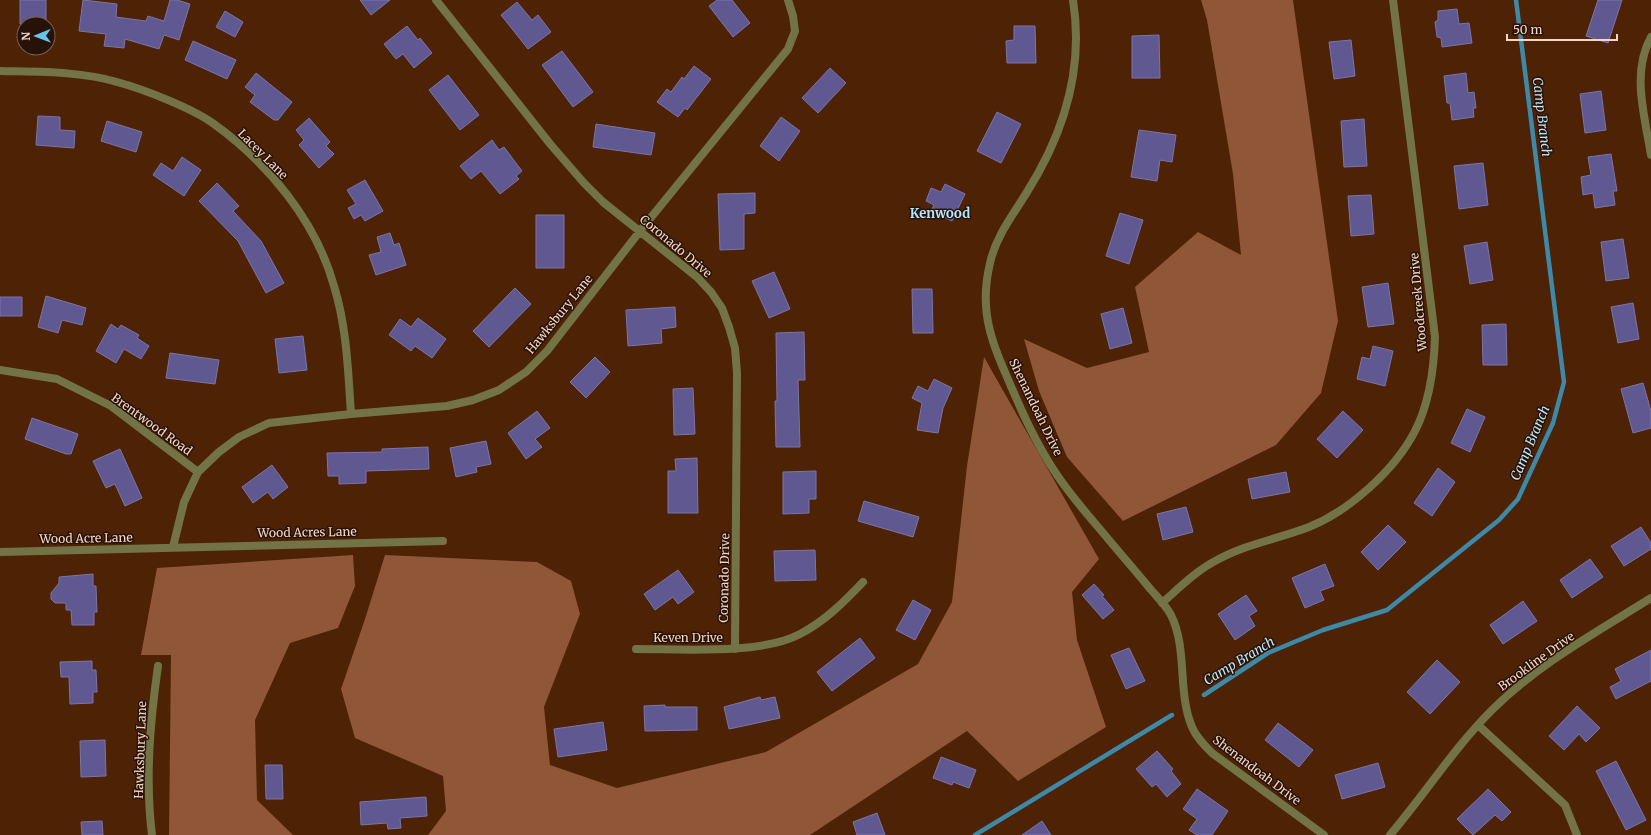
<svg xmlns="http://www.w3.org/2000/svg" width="1651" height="835" viewBox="0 0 1651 835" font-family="Merriweather,serif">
<rect width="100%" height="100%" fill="#4e2204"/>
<!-- forest -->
<path fill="#8f5637" d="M1201 0H1293L1338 321 1321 393 1276 445 1123 521 1067 457 1039 391 1024 339 1087 368 1149 352 1135 287 1198 232 1241 255 1233 174 1207 20Z
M984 357 1099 559 1072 592 1077 640 1106 727 1018 781 967 731 810 835H428L446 811 443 776 355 738 341 689 365 619 385 555 537 562 571 581 580 614 544 707 550 765 617 788 766 752 918 664 952 602 967 466Z
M353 555 355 586 338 628 290 643 255 720 257 800 293 835H169L171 655H141L157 568Z"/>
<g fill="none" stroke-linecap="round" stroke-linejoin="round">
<!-- stream -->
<path stroke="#3e89a8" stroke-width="4.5" d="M1204 695 1268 653 1323 630 1387 610 1499 520 1518 499 1553 423 1564 382 1516 0
M975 835 1172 715"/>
</g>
<!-- building -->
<path fill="#605890" stroke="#7b75a9" d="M20 0H46V24H20Z
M83 0 117 4 116 17 146 21 148 16 164 21 170 0H177L190 4 179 40 164 35 159 49 125 39 124 48 104 46 106 34 79 31Z
M360 0H390L371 15Z
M717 0H732L750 23 733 37 709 6Z
M1598 0H1622L1608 43 1586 36Z
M517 2 532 20 538 15 551 32 528 49 501 15Z
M1457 9 1459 24 1469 23 1472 43 1442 47 1441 38 1437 37 1435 22 1438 20V11Z
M225 11 243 22 235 37 216 27Z
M407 26 418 40 420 38 432 53 414 68 403 54 396 59 384 44Z
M1014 26H1035L1036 63H1007L1006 41 1014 40Z
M1159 35 1160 78H1132V36Z
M1351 40 1355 76 1334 79 1329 42Z
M193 41 236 60 227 79 185 60Z
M562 51 593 92 573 107 542 65Z
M694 66 711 79 687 110 685 108 678 117 657 102 667 89 671 92 682 77 684 79Z
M830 68 846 83 818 113 802 98Z
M256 73 292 102 278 120H274L250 102 255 95 245 87Z
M1466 73 1468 93 1474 92 1476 108H1473L1474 117 1452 120 1450 103H1447L1444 76Z
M448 75 479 115 460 130 429 90Z
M1601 91 1606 130 1585 133 1580 94Z
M997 112 1021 124 1001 163 977 151Z
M38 116 60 117V130L75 131 74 148 36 145Z
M781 117 800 131 779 161 760 146Z
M309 118 330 142 326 146 334 154 319 168 299 145 304 140 296 130Z
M1364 119 1367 166 1344 167 1341 121Z
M107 121 142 132 136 152 101 141Z
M596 124 655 133 651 155 593 147Z
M1139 130 1176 135 1172 162 1160 160 1157 181 1131 177Z
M492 140 499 150 504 147 522 171 516 176 519 179 500 194 481 171 471 179 460 166Z
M1611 154 1617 191H1613L1615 205 1595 208 1593 193 1583 195 1581 177 1591 175 1588 157Z
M182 157 201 170 184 196 153 175 161 163 173 171Z
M1483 163 1488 205 1459 209 1454 166Z
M365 180 383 211 365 221 361 215 354 219 348 208 356 204 347 190Z
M217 183 239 206 233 211 261 241 284 283 266 293 238 241 199 201Z
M945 184 965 194 952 221 931 211 934 205 926 201 931 188 941 192Z
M755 193V213L744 214V249L720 250 718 194Z
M1371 195 1374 234 1351 236 1348 196Z
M1120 213 1143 220 1129 264 1106 256Z
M536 215H564V268H536Z
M390 233 394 245 399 243 406 265 376 275 369 255 381 252 377 237Z
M1623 239 1629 278 1606 281 1601 242Z
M1487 242 1493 280 1470 284 1464 246Z
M774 272 790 309 769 318 752 281Z
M1388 283 1394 324 1368 327 1362 287Z
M515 288 531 304 489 347 473 331Z
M912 289H932L933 333H913Z
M46 296 86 308 82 325 62 320 58 333 38 327Z
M0 297H22V316H0Z
M1633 303 1639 339 1618 343 1611 307Z
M675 307 676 327 661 329 662 343 628 346 626 310Z
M1123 308 1132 343 1110 349 1101 314Z
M418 318 446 339 432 358 415 346 411 351 389 335 400 319 411 327Z
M111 324 118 329 121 325 139 335 137 338 149 346 141 359 124 349 116 363 96 351Z
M1506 324 1507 365H1483L1482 325Z
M804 332 805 380H798L800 447H776L775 401H777L776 333Z
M303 336 307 370 279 373 275 339Z
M1373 346 1393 351 1385 386 1357 379 1362 357 1370 359Z
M170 353 219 360 215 384 166 378Z
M595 357 610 372 586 398 570 382Z
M934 379 952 388 943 408 938 433 917 430 922 403 912 398 918 386 928 391Z
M1643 383 1651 411V428L1633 433 1621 389Z
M693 388 695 434 674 435 673 389Z
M1467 409 1485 417 1470 452 1451 443Z
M537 411 550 428 535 439 542 447 526 459 508 433Z
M1343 411 1363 430 1337 458 1317 439Z
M32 418 78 434 71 454H66L25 439Z
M486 441 491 464 476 467 477 472 456 477 450 448Z
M428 447 429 469 366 471V483L339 484V476H328L327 453 382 452V449Z
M120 449 142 498 125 506 115 484 106 488 93 461Z
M697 458 698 513H668V471H676L675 459Z
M272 465 288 487 273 499 268 492 253 503 242 487Z
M1438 468 1455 482 1432 516 1414 503Z
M816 471V499H809V513L783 514V472Z
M1286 472 1290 492 1252 499 1248 479Z
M864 501 919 517 913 537 858 521Z
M1186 507 1193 532 1163 540 1157 514Z
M1388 525 1406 542 1378 570 1361 552Z
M1641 527 1651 543V549L1624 566 1611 546Z
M815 550 816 580 775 581 774 551Z
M1590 559 1603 577 1572 598 1560 580Z
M1325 564 1334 586 1320 591 1324 600 1305 608 1292 578Z
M678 570 694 592 678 604 673 597 655 610 644 594Z
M93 574V586H96L97 612H94V625H72L71 610H66V603H55L51 599V593L59 583V577Z
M1094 584 1104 595 1102 596 1114 610 1103 619 1082 595Z
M1246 595 1257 611 1249 616 1255 626 1235 640 1218 614Z
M913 600 931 610 915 640 896 630Z
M1523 601 1537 621 1503 644 1490 625Z
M860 638 875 658 832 691 817 672Z
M1129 648 1145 681 1126 689 1111 655Z
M1651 650V681L1616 699 1610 687 1621 681 1615 669Z
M1437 660 1460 682 1430 714 1407 692Z
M92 661V670H96L97 692H93V703L70 704 69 677H61L60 662Z
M760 697 761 700 775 697 780 718 729 729 724 707Z
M665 705V707H697V730L645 731 644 706Z
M1577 706 1600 728 1586 742 1579 734 1564 750 1549 736Z
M603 722 607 750 558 757 554 729Z
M1278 723 1313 750 1299 767 1265 740Z
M105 740 106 776 81 777 80 741Z
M1157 751 1173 769 1171 771 1181 784 1167 797 1156 784 1152 787 1136 769Z
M941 757 976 770 969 788 953 782 952 785 933 778Z
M1616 761 1646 820 1626 830 1596 771Z
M1378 763 1385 787 1342 799 1335 775Z
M265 765H282L283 799H266Z
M1197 789 1228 811 1212 835H1197L1189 830 1197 819 1183 809Z
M1488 789 1511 812 1502 821 1495 815 1473 835 1457 819Z
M426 797 427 816 400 818 401 828 388 829 387 823 361 825 360 802Z
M877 813 885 835H857L853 822Z
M102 821 103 835H82L81 822Z
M1042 821 1051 835H1022Z"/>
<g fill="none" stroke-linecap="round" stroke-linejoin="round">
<!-- street -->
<path stroke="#737445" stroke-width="8" d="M436 0 551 145 584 183 603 202 697 277 711 292 722 308 729 327 735 348 737 373 735 649
M1073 0C1084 69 1063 135 1027 192 1013 215 996 236 990 263 987 276 985 291 986 305 987 330 997 354 1007 377 1021 410 1036 444 1057 475 1071 496 1088 515 1104 534 1118 551 1133 568 1147 585 1155 595 1165 604 1171 615 1188 650 1177 691 1192 727 1196 737 1204 745 1212 753L1324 835
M1651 37C1631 73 1645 117 1651 155
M0 71C38 72 80 71 117 82 143 89 192 108 214 124 268 163 316 221 334 286 347 328 348 371 351 414
M0 370 57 379 111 406 198 472
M173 547 184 502 198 472 219 452 239 437 269 423 351 414 447 406 473 400 499 390 526 372 547 351 640 231 788 49 795 31 793 16 788 0
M0 552 443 541
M1162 603C1179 588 1197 570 1217 560 1246 544 1278 539 1309 527 1349 511 1395 470 1415 431 1430 402 1434 369 1435 337L1393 0
M636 649C681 649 761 655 800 634 825 621 844 602 863 582
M1478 725 1565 805 1577 835
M152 835C145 779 150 722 158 666
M1390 835C1425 794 1454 748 1492 710 1538 664 1597 632 1651 598"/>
</g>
<g text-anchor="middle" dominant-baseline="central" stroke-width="3" stroke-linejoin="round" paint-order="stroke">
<!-- street labels -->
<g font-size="12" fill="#f4d6c7" stroke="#261207">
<text transform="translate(263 154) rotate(45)">Lacey Lane</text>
<text transform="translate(676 246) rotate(40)">Coronado Drive</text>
<text transform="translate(1418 302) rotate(-95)">Woodcreek Drive</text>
<text transform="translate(559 314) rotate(-51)">Hawksbury Lane</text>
<text transform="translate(1036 407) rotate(64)">Shenandoah Drive</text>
<text transform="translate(152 424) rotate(36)">Brentwood Road</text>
<text transform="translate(307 532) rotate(-1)">Wood Acres Lane</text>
<text transform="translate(86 538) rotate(-1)">Wood Acre Lane</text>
<text transform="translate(724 578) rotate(-89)">Coronado Drive</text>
<text x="688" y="637">Keven Drive</text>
<text transform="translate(1536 661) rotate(-36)">Brookline Drive</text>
<text transform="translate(140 750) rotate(-88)">Hawksbury Lane</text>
<text transform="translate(1257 770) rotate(37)">Shenandoah Drive</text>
</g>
<!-- water labels -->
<g font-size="13" font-style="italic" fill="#c0e6f9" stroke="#261207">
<text transform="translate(1542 117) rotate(83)">Camp Branch</text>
<text transform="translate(1530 443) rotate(-67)">Camp Branch</text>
<text transform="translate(1239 661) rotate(-31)">Camp Branch</text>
</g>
<!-- neighbourhood labels -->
<g font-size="13" font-weight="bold" fill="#b5e6fd" stroke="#261207">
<text x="940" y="213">Kenwood</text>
</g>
</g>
<!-- north arrow -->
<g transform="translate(36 36) rotate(269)"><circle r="19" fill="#261207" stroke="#786054"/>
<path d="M0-3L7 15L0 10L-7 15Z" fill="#65c5ee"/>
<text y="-6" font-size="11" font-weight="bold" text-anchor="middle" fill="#f4d6c7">N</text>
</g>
<!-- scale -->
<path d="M1507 34v6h110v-6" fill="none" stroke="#f4d6c7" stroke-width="2"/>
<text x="1513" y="34" font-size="12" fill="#f4d6c7" stroke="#261207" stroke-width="3" paint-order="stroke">50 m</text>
</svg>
